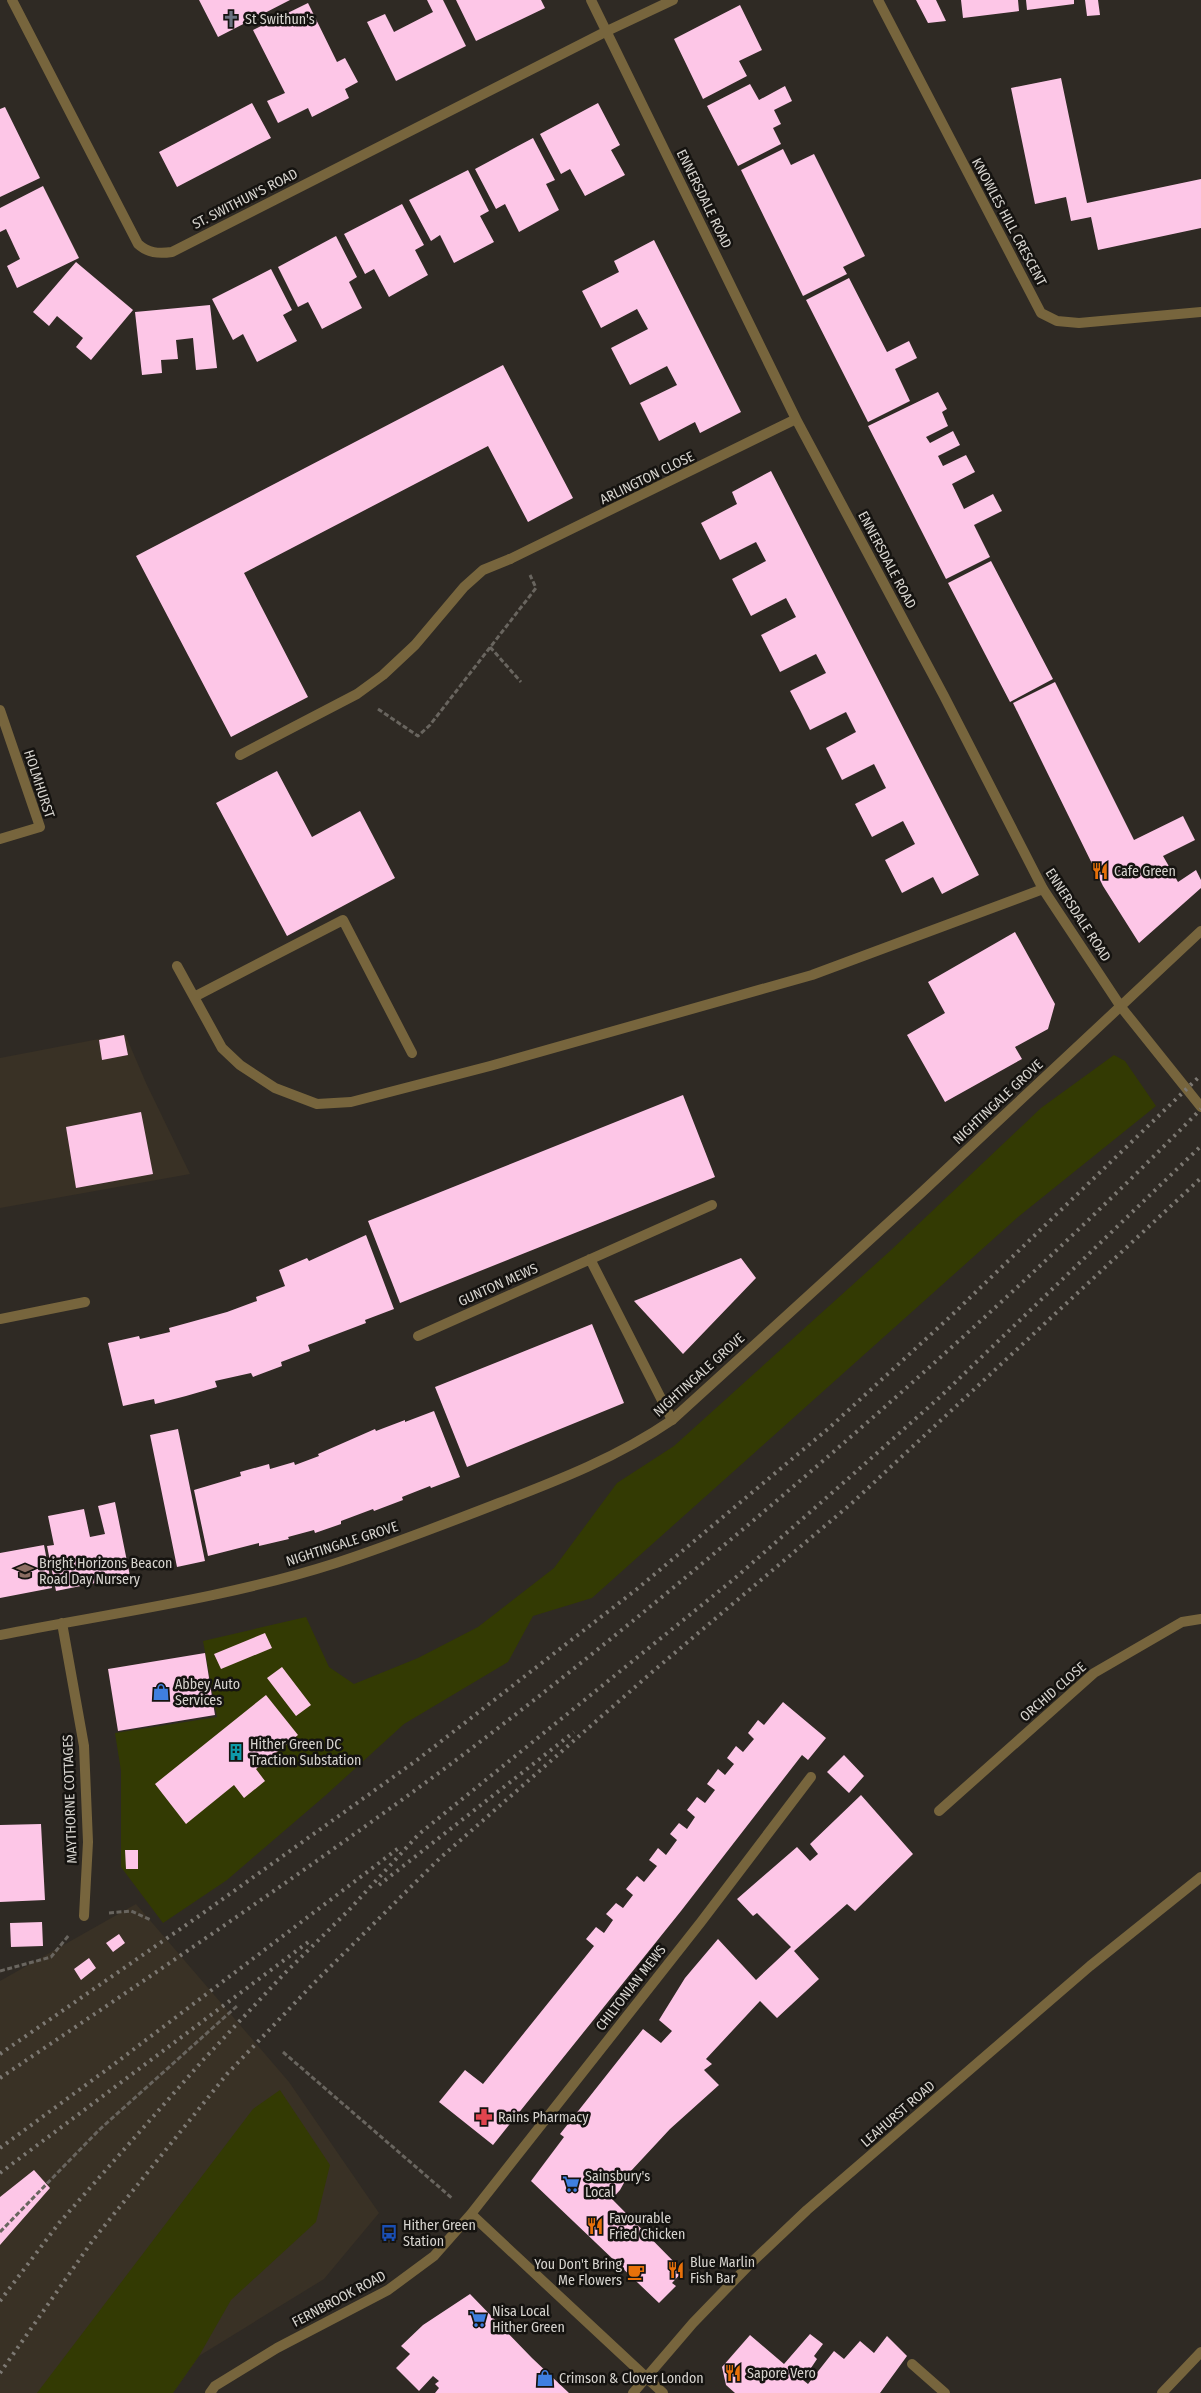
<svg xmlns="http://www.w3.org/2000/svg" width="1201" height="2393" viewBox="0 0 1201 2393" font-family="'Fira Sans Condensed',sans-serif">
<rect width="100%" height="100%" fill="#2f2a24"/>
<!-- built -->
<path fill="#393125" d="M125 1034 146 1083 190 1174 0 1208V1058Z
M136 1904 289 2082 379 2213 324 2279 199 2356 173 2393H0V1981Z"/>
<!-- green -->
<path fill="#333a03" d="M1114 1055 1125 1061 1156 1106 1018 1217 592 1598 533 1616 508 1662 404 1724 326 1795 227 1880 163 1923 121 1867V1771L115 1733 217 1717 203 1641 306 1617 329 1667 354 1684 418 1658 478 1627 554 1568 617 1483 674 1446 890 1251 1041 1108Z
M280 2090 330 2165 316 2222 231 2300 199 2356 173 2393H37L253 2109Z"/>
<!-- building -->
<path fill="#fdc6e7" d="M199 0H290L218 37Z
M427 0H443L466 46 396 81 367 22 385 14 394 32 433 12Z
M456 0H541L545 8 476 41Z
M916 0H936L946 21 928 23Z
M961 0H1018L1019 11 963 18Z
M1026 0H1074V4L1027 10Z
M1085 0H1098L1100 15 1087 16Z
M308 3 337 62 345 58 358 82 345 89 349 98 312 117 308 108 278 123 267 101 285 93 253 30Z
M740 5 762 50 739 61 747 76 703 99 674 39Z
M1061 78 1087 203 1201 179V228L1098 250 1091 217 1071 221 1066 197 1035 204 1011 88Z
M750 84 759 100 785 86 792 101 774 110 781 124 773 128 781 144 738 166 707 106Z
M252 103 271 138 177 187 159 152Z
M598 103 620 145 611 150 625 175 585 196 570 169 561 174 540 134Z
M5 107 40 178 0 197V109Z
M533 138 555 180 546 184 559 210 519 232 505 204 496 209 475 169Z
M783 149 791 165 814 154 865 256 843 267 847 274 803 296 741 170Z
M468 170 489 211 480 216 494 242 454 263 440 235 431 241 409 200Z
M43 186 79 258 17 288 7 266 20 259 6 229 0 232V208Z
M402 204 424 245 415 250 428 275 389 297 374 269 365 274 344 234Z
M336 236 357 277 349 282 362 308 322 329 308 302 298 307 278 267Z
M654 240 741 412 700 433 695 422 659 441 640 403 677 385 667 366 630 385 611 348 648 329 637 309 601 328 582 291 619 272 614 261Z
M76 262 133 310 91 360 76 347 83 338 57 316 49 326 33 312Z
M271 269 292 310 283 315 297 341 257 362 243 334 233 340 212 299Z
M849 278 887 352 909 341 917 358 895 369 910 401 868 422 806 300Z
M210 305 217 368 196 370 193 338 176 340 178 359 161 360 162 373 142 375 135 312Z
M503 365 573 498 528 522 488 446 244 573 308 697 231 737 136 556Z
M938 392 947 409 942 412 948 426 926 437 930 443 953 431 960 445 938 456 943 466 966 455 975 472 952 484 964 509 993 494 1002 511 974 525 990 557 946 579 868 426Z
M771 471 979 875 942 894 933 877 902 893 885 860 915 844 903 821 872 837 855 804 886 788 874 764 842 780 826 748 856 732 846 712 810 730 800 710 790 691 826 673 816 654 780 672 761 635 796 617 786 598 751 616 732 579 766 561 756 542 720 560 701 523 737 504 732 492Z
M991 561 1053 679 1010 702 948 583Z
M1055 682 1134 840 1183 816 1195 840 1163 856 1178 882 1196 870 1201 880V888L1139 943 1103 886 1013 703Z
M277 771 312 837 360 811 395 878 287 936 216 803Z
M1015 932 1055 1004 1048 1029 1015 1047 1022 1059 945 1102 907 1035 945 1013 928 982Z
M124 1035 128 1055 102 1060 99 1040Z
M683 1095 715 1177 400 1303 368 1221Z
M141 1112 153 1174 76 1188 66 1127Z
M366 1235 394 1309 365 1320 366 1323 308 1345 310 1351 281 1362 282 1366 253 1377 251 1373 215 1381 217 1387 186 1396 155 1404 154 1399 123 1406 108 1343 139 1336 140 1339 170 1332 169 1328 227 1312 257 1301 256 1297 285 1286 279 1270 307 1258 309 1261Z
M741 1258 756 1278 683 1354 634 1301Z
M592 1324 624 1403 467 1467 435 1387Z
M434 1411 460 1477 431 1488 430 1486 402 1497 403 1500 374 1511 373 1509 341 1521V1524L315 1533 314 1530 288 1537 289 1539 259 1546V1543L208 1556 194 1490 241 1476 240 1472 269 1464 270 1469 294 1462 295 1465 319 1456 318 1454 375 1429 376 1431 405 1420V1422Z
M178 1429 205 1561 177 1567 150 1435Z
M115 1502 130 1576 56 1591 47 1546 54 1545 48 1516 84 1509 90 1537 105 1534 98 1506Z
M44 1545 52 1588 0 1598V1553Z
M265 1633 272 1648 221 1669 214 1654Z
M205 1653 215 1715 118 1731 108 1669Z
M282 1667 311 1705 296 1716 267 1678Z
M266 1695 298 1735 256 1769 265 1781 244 1798 234 1785 186 1824 155 1784Z
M783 1702 826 1738 808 1760 802 1755 681 1911 493 2145 439 2102 465 2070 483 2084 594 1946 586 1939 596 1927 604 1933 613 1920 606 1914 616 1903 623 1908 633 1895 626 1889 637 1876 644 1882 657 1866 649 1860 658 1848 666 1855 677 1840 670 1834 679 1823 687 1829 695 1817 687 1810 697 1797 705 1803 715 1790 707 1784 718 1769 725 1775 734 1764 727 1758 736 1746 743 1752 754 1739 748 1733 758 1720 764 1725Z
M844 1755 864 1776 849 1793 827 1772Z
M861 1795 913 1854 855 1911 847 1904 794 1951 819 1979 777 2018 760 2001 706 2059 712 2064 704 2070 719 2085 670 2129 630 2172 620 2190 612 2199 683 2271 672 2283 676 2286 659 2303 531 2181 564 2137 560 2134 643 2029 661 2043 672 2031 659 2020 685 1978 718 1939 756 1980 791 1947 757 1913 753 1916 737 1899 797 1847 810 1861 818 1854 810 1844Z
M41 1824 45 1900 0 1902V1825Z
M125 1850H138V1869H126Z
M42 1922 43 1946 11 1947 10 1923Z
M119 1934 125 1943 113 1952 106 1943Z
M89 1958 96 1968 81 1980 74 1969Z
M34 2170 50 2188 0 2245V2197Z
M470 2294 532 2358 569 2393H435L439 2388 435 2384 439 2381 433 2376 419 2391 396 2368 410 2354 401 2346 423 2325Z
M810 2334 823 2344 814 2356 817 2359 803 2380 808 2384 834 2351 844 2359 860 2341 874 2353 887 2336 907 2356 880 2393H735L726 2385 722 2367 750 2335 784 2364Z"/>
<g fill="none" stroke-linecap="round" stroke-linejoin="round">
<!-- path -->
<path stroke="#69655f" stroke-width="3" stroke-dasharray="5 2.5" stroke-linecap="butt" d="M490 647 521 682
M378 709 418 736 430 725 536 588 530 575
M109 1913 131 1911 151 1920
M0 1971 51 1957 69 1935
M283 2052 453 2199
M0 2232 99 2130 237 2006"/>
<!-- service -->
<path stroke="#77653d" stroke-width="10" d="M240 755 357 694 383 675 415 645 464 587 483 570 510 559
M177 966 222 1048 240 1065 275 1088 317 1104 351 1102 490 1066 812 975 1043 889
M194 997 343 920 412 1053
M590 1259 672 1420
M0 1319 85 1302
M418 1336 712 1205
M912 2364 945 2393"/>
<!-- minor -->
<path stroke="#77653d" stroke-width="10" d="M12 0 138 244C148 253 158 254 172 252L607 31 673 0
M591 0 796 419 944 696 1043 889 1121 1007 1201 1107
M878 0 1041 313 1057 321 1079 323 1201 312
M510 559 796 419
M0 710 40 827 0 839
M62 1623 84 1746 88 1842 84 1916
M0 1635C112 1613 227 1598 336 1563 391 1545 445 1524 499 1503 559 1480 618 1457 672 1420L920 1194 1201 931
M939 1811 1094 1673 1182 1622 1201 1619
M471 2214 663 2393
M210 2393 215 2386 277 2348 388 2290 434 2256 471 2214 701 1922 811 1777
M633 2393 693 2323 751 2263 807 2210 1090 1966 1201 1877
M1162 2393 1201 2352"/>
<!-- rail -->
<path stroke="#7d7973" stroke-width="4" stroke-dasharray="2.5 5" stroke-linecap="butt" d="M379 1885 574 1732
M0 2054 199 1916 417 1760 637 1589 829 1428 952 1315 1201 1075
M0 2078C148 1978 296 1878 440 1772 550 1690 656 1603 761 1514 913 1385 1061 1251 1201 1109
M0 2148 113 2065 400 1847
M0 2173 311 1940
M0 2301 59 2223 204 2059 283 1975 349 1910 419 1834 734 1579 850 1477 940 1397 1201 1146
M0 2373 93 2240 227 2074 314 1983 439 1859 651 1673 852 1503 1201 1178"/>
</g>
<!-- icons -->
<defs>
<g id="church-bare" transform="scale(1.35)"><path d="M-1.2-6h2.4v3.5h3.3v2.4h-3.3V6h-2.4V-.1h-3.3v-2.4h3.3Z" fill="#6b7280" stroke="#151310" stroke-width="2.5" paint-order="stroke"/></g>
<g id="restaurant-bare" transform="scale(1.35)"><path d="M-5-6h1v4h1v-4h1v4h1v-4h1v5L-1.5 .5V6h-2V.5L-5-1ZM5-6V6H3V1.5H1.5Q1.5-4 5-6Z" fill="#e8710a" stroke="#151310" stroke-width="2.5" paint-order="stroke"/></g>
<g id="school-bare" transform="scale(1.35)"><path d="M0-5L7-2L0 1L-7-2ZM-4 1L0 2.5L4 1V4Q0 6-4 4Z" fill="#8d6e63" stroke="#151310" stroke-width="2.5" paint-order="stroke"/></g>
<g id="shop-bare" transform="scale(1.35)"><path d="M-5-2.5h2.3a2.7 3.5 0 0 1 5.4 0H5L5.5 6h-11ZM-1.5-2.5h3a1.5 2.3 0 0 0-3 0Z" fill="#3f7fe0" stroke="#151310" stroke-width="2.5" paint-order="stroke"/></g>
<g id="building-bare" transform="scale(1.35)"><path d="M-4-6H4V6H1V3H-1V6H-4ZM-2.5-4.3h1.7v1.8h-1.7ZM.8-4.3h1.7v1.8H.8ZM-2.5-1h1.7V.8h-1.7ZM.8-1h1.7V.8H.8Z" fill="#0f9aa8" stroke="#151310" stroke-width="2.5" paint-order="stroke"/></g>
<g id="pharmacy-bare" transform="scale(1.35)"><path d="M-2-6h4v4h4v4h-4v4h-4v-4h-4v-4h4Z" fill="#e0444e" stroke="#151310" stroke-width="2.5" paint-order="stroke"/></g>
<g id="supermarket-bare" transform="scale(1.35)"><path d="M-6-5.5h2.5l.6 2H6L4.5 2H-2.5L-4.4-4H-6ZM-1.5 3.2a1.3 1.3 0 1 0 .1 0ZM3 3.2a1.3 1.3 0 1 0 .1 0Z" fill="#3f7fe0" stroke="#151310" stroke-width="2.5" paint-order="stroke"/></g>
<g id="bus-bare" transform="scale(1.35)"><path d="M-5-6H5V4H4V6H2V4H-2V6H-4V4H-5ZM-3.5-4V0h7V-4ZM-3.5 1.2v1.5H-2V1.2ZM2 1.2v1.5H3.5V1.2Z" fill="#1a4fb4" stroke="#151310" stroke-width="2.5" paint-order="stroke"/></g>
<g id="cafe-bare" transform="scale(1.35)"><path d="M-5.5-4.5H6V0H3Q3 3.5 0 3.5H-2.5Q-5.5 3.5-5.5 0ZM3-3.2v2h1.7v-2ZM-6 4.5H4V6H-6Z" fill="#e8710a" stroke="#151310" stroke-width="2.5" paint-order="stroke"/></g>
</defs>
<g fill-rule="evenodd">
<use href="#church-bare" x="231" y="19"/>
<use href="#restaurant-bare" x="1100" y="871"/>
<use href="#school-bare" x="25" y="1571"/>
<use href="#shop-bare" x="161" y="1692"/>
<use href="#building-bare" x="236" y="1752"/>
<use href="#pharmacy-bare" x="484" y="2117"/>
<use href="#supermarket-bare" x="571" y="2184"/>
<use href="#restaurant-bare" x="595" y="2226"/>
<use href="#bus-bare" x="389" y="2233"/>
<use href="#restaurant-bare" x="676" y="2270"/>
<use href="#cafe-bare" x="636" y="2272"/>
<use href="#supermarket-bare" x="478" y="2319"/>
<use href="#restaurant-bare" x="733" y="2373"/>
<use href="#shop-bare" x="545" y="2378"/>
</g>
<g text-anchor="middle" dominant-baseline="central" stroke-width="5" stroke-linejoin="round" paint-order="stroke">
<!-- poi labels -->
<g font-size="14" fill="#d7d4cf" stroke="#151310" text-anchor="start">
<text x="245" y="19">St Swithun's</text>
<text x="1114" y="871">Cafe Green</text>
<text x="39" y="1563">Bright Horizons Beacon<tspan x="39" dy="16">Road Day Nursery</tspan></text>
<text x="175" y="1684">Abbey Auto<tspan x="175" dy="16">Services</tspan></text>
<text x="250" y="1744">Hither Green DC<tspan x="250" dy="16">Traction Substation</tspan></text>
<text x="498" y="2117">Rains Pharmacy</text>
<text x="585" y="2176">Sainsbury's<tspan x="585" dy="16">Local</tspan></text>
<text x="609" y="2218">Favourable<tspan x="609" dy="16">Fried Chicken</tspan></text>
<text x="403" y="2225">Hither Green<tspan x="403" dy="16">Station</tspan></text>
<text x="690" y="2262">Blue Marlin<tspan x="690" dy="16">Fish Bar</tspan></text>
<text x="622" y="2264" text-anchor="end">You Don't Bring<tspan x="622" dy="16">Me Flowers</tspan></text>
<text x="492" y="2311">Nisa Local<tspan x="492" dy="16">Hither Green</tspan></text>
<text x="747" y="2373">Sapore Vero</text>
<text x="559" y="2378">Crimson &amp; Clover London</text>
</g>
<!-- street labels -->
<g font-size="14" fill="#d7d4cf" stroke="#151310">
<text transform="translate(245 199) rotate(-27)">ST. SWITHUN'S ROAD</text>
<text transform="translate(704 199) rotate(64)">ENNERSDALE ROAD</text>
<text transform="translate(1009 222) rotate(62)">KNOWLES HILL CRESCENT</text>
<text transform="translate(647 478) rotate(-26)">ARLINGTON CLOSE</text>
<text transform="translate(887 560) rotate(62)">ENNERSDALE ROAD</text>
<text transform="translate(39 784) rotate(72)">HOLMHURST</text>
<text transform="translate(1078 915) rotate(57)">ENNERSDALE ROAD</text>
<text transform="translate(998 1102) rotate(-43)">NIGHTINGALE GROVE</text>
<text transform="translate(498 1285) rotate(-24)">GUNTON MEWS</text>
<text transform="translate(699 1375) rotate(-42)">NIGHTINGALE GROVE</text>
<text transform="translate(342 1544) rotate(-18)">NIGHTINGALE GROVE</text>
<text transform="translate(1053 1692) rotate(-41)">ORCHID CLOSE</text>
<text transform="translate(70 1799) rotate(-92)">MAYTHORNE COTTAGES</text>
<text transform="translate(631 1988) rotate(-52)">CHILTONIAN MEWS</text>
<text transform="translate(898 2114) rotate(-41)">LEAHURST ROAD</text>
<text transform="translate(339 2299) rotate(-28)">FERNBROOK ROAD</text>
</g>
</g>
</svg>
